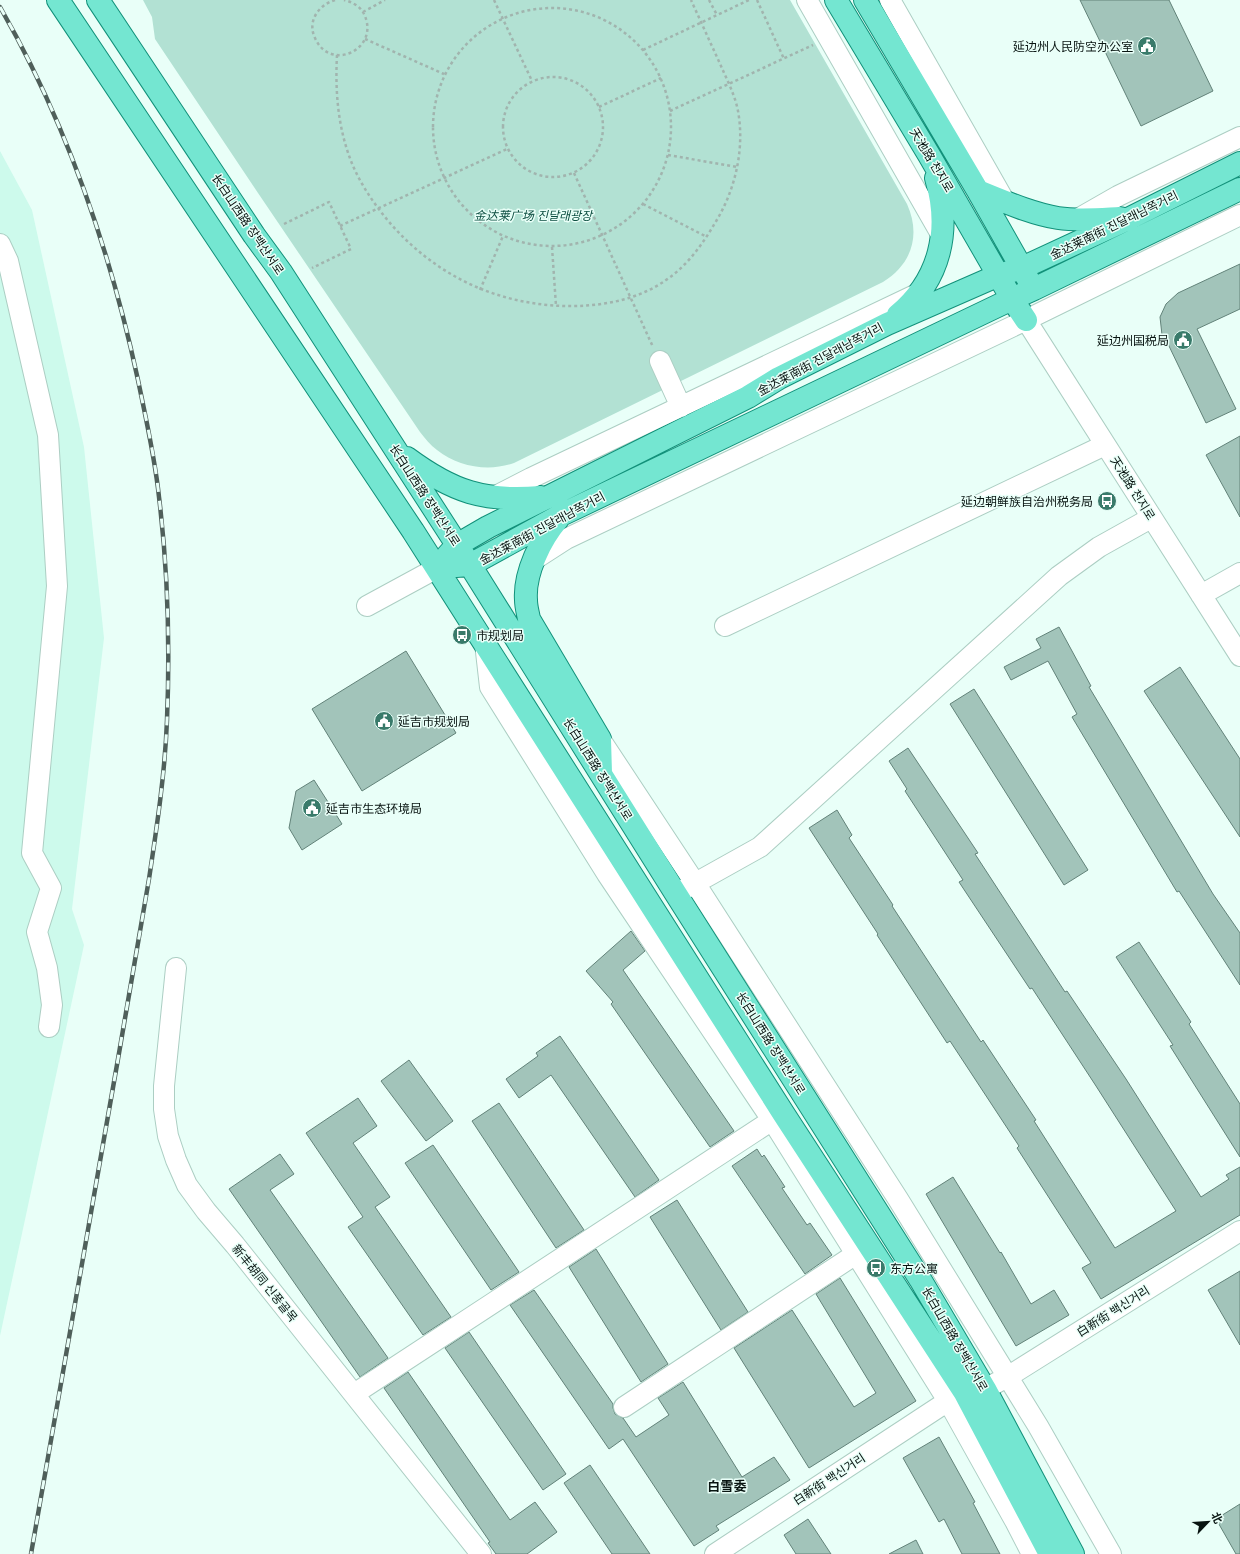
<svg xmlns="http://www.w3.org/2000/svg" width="1240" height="1554" viewBox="0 0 1240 1554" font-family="'Noto Serif','Noto Sans SC','Noto Sans KR',serif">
<rect width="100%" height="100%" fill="#e9fff8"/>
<!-- built -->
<path fill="#cdfaec" d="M0 151 32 210 84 447 104 638 72 909 84 945 0 1336Z"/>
<!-- green -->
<path fill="#b2e1d3" d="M143 0H790L907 204C921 235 912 264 883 282L514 463C489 472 458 467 437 450 430 445 425 438 420 432L258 193 155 39 152 17Z"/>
<!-- building -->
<path fill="#a2c4ba" stroke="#628279" d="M1080 0H1169L1213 91 1141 126Z
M1240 264V309L1197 329 1236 409 1206 423 1168 344 1166 346 1160 335H1162L1160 317 1166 304 1178 293Z
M1240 436V517L1206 455Z
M1059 627 1091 686 1089 687 1213 894 1240 933V985L1179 891 1177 892 1072 717 1077 714 1048 661 1011 680 1004 667 1041 648 1036 639Z
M406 651 456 733 362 791 312 709Z
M1180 667 1240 759V837L1144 691Z
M974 689 1088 870 1064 885 950 704Z
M908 748 978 853 975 854 1065 992 1067 991 1126 1079 1201 1197 1229 1179 1226 1175 1240 1167V1215L1101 1299 1082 1268 1091 1263 1017 1148 1019 1146 950 1041 947 1043 877 935 878 934 809 828 837 810 852 835 849 838 893 905 892 906 981 1042 983 1040 1036 1120 1034 1121 1115 1248 1176 1211 1096 1086 1032 988 1030 989 959 882 963 880 905 791 907 789 889 761Z
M314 780 342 824 302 850 289 828 296 791Z
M631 931 645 951 623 970 734 1131 710 1147 611 1004 613 1002 586 971Z
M1139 942 1191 1022 1189 1024 1240 1104V1157L1170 1046 1173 1045 1116 957Z
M560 1036 659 1180 635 1197 551 1075 519 1098 506 1079 538 1056 536 1053Z
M409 1060 453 1121 426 1141 381 1081Z
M358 1098 377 1126 353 1143 390 1197 375 1207 451 1317 423 1335 348 1227 363 1217 306 1133Z
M499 1103 584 1230 556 1248 472 1121Z
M433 1145 519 1272 491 1290 405 1163Z
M757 1149 762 1157 764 1155 785 1187 782 1188 807 1225 810 1223 832 1255 805 1274 732 1166Z
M280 1154 294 1174 270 1190 388 1358 360 1377 229 1189Z
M953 1177 1000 1253 1001 1252 1031 1304 1054 1290 1069 1315 1016 1346 926 1194Z
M677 1200 748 1312 721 1330 650 1217Z
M596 1249 668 1364 641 1382 569 1267Z
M1240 1271V1345L1208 1290Z
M840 1278 916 1401 809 1468 734 1348 792 1310 854 1407 876 1393 816 1294Z
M534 1290 613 1404V1408L615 1414 623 1418 636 1437 669 1415 658 1398 683 1382 742 1477 774 1457 790 1480 716 1526 719 1530 694 1546 623 1439 609 1449 510 1305Z
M469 1332 566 1474 543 1490 445 1348Z
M408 1372 510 1520 535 1502 557 1532 527 1554H496L488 1543 490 1542 384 1388Z
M939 1437 975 1502 973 1503 1000 1554H962L944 1519 939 1522 903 1458Z
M590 1465 650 1554H612L564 1483Z
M1240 1504V1554H1236L1216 1519Z
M808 1519 831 1554H796L784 1535Z
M916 1540 923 1554H889Z"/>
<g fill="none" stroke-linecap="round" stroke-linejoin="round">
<!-- minor casing -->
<g stroke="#accec3" stroke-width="22">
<path id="minor" d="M807 0 942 236
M890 0 1005 202
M1076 220 1118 196 1240 137
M0 244 8 261 48 435 57 586 32 853 51 888 37 932 47 968 52 1005 49 1027
M1026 320 1240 656
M660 361 681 407
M494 497 531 478 915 295
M535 559 566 539 1026 320 1240 215
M1201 595 1240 573
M367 606 437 568
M725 626 1105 445
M485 643 490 687 607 874 772 1120 948 1401 1015 1521 1032 1554
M600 739 695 883 898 1199 1038 1426 1111 1554
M683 890 760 847 1059 576 1099 547 1151 518
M176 968 164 1086V1109L168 1136 176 1160 187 1185 206 1211 235 1245 481 1554
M985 1389 1009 1376 1240 1231
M354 1394 783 1113
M624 1407 856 1254
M715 1554 942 1405 960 1396"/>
</g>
<!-- major casing -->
<g stroke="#12917a" stroke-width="24">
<path id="major" d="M58 0 413 531 783 1113 965 1393 1050 1554
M98 0 254 235 281 272 470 565 676 894 920 1279 985 1389 1073 1554
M836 0 929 155 1012 299 1026 320
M865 0 978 191 1029 281
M978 191C1003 201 1032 214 1058 218 1079 221 1100 219 1120 218
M898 315C941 279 951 230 936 178
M407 458C453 492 484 502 541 497
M558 519C541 539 524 573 526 600 526 607 528 613 529 619L600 739 601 773
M447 556 457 545 488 527 748 397 779 378 887 324 999 275 1022 268 1130 218 1240 163
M456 566 470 565 561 515 1012 299 1034 289 1240 189"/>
</g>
<!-- path -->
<path stroke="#a1b4ae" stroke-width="2.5" stroke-dasharray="3 3" stroke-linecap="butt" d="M335 0C318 5 307 22 315 38 330 73 381 49 364 14 360 6 352 2 344 0
M494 0 532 81
M709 0 717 15
M757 0 784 59
M433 127a119 119 0 1 1 238 0a119 119 0 1 1-238 0Z
M363 12 385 0
M365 39 444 74
M643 50 749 0
M337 55C335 93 338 130 353 166 361 184 372 201 385 217 433 276 501 308 578 306 608 305 641 298 666 280 687 266 702 245 715 223 735 191 745 149 738 111 735 95 727 80 721 66 711 44 701 22 691 0
M503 127a50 50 0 1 1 100 0a50 50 0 1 1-100 0Z
M599 107 661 78
M670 111 813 45
M668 155 737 167
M574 173 653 347
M643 204 707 237
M284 224 329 202 351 249 312 268
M340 226 507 149
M552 247 556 306
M480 290 503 236"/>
<!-- minor -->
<use href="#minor" stroke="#fff" stroke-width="20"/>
<!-- major -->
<use href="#major" stroke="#74e6d1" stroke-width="22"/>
<!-- rail casing -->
<g stroke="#4f5f5a" stroke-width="4.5">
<path id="rail" d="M0 7C66 122 110 250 138 380 146 419 155 458 159 497 168 571 170 646 167 720 165 773 157 826 149 879 139 939 128 999 118 1059 89 1224 60 1389 31 1554"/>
</g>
<!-- rail -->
<use href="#rail" stroke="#e9fff8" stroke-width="3" stroke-dasharray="9" stroke-linecap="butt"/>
</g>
<!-- icons -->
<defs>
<g id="civic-disc" transform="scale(1)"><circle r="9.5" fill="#397a6a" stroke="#e9fff8"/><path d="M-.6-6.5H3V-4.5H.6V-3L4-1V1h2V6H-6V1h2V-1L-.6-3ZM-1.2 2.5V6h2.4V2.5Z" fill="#fff"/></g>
<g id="bus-disc" transform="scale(1)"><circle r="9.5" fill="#397a6a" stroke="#e9fff8"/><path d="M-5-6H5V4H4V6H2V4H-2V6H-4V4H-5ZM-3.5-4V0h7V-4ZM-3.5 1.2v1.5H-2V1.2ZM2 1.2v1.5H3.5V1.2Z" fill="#fff"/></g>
</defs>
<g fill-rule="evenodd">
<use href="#civic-disc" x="1147" y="46"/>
<use href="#civic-disc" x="1183" y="340"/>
<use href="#bus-disc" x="1107" y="501"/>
<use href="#bus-disc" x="462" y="635"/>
<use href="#civic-disc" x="384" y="721"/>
<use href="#civic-disc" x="312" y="808"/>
<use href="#bus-disc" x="876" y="1268"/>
</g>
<g text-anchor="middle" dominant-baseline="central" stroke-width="3" stroke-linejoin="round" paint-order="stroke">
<!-- poi labels -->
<g font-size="12" fill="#081411" stroke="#e9fff8" text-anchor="start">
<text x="1133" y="46" text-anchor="end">延边州人民防空办公室</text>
<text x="1169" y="340" text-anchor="end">延边州国税局</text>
<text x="1093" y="501" text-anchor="end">延边朝鲜族自治州税务局</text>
<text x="476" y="635">市规划局</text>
<text x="398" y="721">延吉市规划局</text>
<text x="326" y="808">延吉市生态环境局</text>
<text x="890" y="1268">东方公寓</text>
</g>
<!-- street labels -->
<g font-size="12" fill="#081411" stroke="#e9fff8">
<text transform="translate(932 160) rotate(59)">天池路 천지로</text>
<text transform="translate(248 224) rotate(56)">长白山西路 장백산서로</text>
<text transform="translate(1114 225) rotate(-26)">金达莱南街 진달래남쪽거리</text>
<text transform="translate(820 359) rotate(-28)">金达莱南街 진달래남쪽거리</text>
<text transform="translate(1133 488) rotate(58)">天池路 천지로</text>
<text transform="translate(425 495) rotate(57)">长白山西路 장백산서로</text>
<text transform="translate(542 528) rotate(-28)">金达莱南街 진달래남쪽거리</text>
<text transform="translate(598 769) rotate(58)">长白山西路 장백산서로</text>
<text transform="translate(771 1043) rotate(58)">长白山西路 장백산서로</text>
<text transform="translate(265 1283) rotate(51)">新丰胡同 신풍골목</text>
<text transform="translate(1113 1311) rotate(-32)">白新街 백신거리</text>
<text transform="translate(955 1339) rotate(60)">长白山西路 장백산서로</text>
<text transform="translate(829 1479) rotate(-33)">白新街 백신거리</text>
</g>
<!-- park labels -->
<g font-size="12" font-style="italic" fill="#0d4f41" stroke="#e9fff8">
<text x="533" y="215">金达莱广场 진달래광장</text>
</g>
<!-- neighbourhood labels -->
<g font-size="13" font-weight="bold" fill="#081411" stroke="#e9fff8">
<text x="727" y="1486">白雪委</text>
</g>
</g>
<!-- north arrow -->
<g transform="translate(1208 1522) rotate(65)" stroke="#e9fff8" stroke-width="3" paint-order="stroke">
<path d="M0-3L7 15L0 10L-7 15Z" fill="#081411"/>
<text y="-6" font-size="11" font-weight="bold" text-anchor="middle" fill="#081411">北</text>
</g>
</svg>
